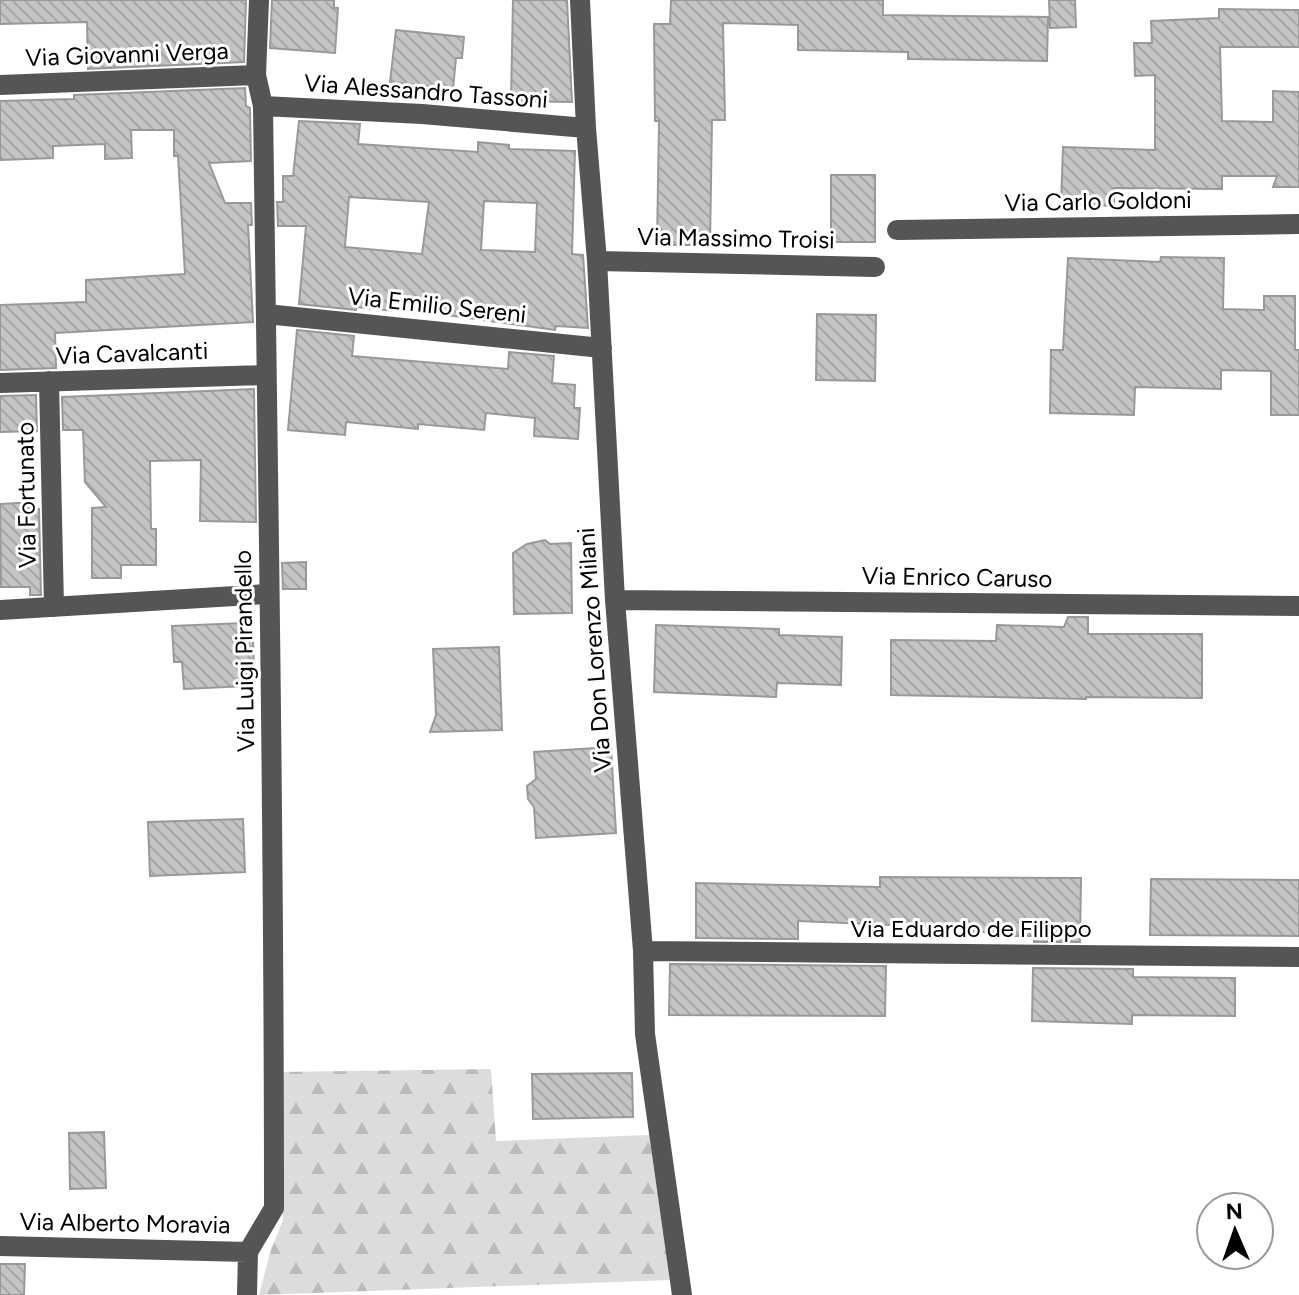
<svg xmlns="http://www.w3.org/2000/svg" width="1299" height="1295" viewBox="0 0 1299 1295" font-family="Figtree,sans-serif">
<defs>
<pattern id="forest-firs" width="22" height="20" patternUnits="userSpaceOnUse" patternTransform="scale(2)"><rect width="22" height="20" fill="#dcdcdc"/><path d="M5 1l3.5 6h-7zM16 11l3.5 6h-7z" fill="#bbb"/></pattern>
<pattern id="building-back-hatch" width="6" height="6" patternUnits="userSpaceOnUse" patternTransform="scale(2)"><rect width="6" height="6" fill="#c4c4c4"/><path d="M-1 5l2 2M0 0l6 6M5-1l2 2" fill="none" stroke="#a7a7a7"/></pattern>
</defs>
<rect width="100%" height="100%" fill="#fff"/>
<!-- forest -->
<path fill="url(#forest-firs)" d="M491 1069 496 1141 649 1135 670 1280 259 1295 271 1250 283 1220 280 1072Z"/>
<!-- building -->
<path fill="url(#building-back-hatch)" stroke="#999" stroke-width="2" fill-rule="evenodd" d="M0 0H246L244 62 88 69 87 22 0 24Z
M272 0H334V8H338L335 53 270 48Z
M513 0H567L572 102 511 101Z
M671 0H883V15L1048 17 1047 61 908 59V52L798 50V25L723 23 725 120H712L710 245H657L659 121H655L654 24H670Z
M1049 0H1075L1076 27 1050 28Z
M1219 9 1299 10V47H1220L1222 121 1273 122V91L1299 92V187H1273L1277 176H1222V189L1114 188V206L1061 204 1063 147 1155 150V75L1135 76 1134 43H1152L1151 21 1219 18Z
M396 30 464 37 462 58H456L453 89 390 82Z
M245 88 246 106 250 108 251 161 209 163 225 203H251L252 225H248L253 322 55 333 56 368 0 370V305L86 302V280L185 274 178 156H174V130H131L132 158 105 159V144L53 146V158L0 160V101L74 99V95Z
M299 121 360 124 358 144 478 152V142L509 145V149L575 151 572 254 583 255 588 328 556 326 555 330 396 308 395 311 356 307V310L299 304 306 226H278L277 202H283V176H293ZM349 197 429 202 422 254 345 247ZM484 201 537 203 535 252 481 250Z
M831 175H875V242H831Z
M1161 257 1224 258 1223 309 1264 310V296H1295V350H1299V415H1271V371L1221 370V389L1135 387 1134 415 1050 413 1051 350H1063L1068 258 1160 262Z
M817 314 876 315 875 381 816 380Z
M297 330 354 336 352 356 508 369 509 352 554 356 552 383 575 385 574 408H580L578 439 534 436 535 418 486 413 484 430 418 424V429L346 422 345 435 288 430Z
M254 389 256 522 200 521 201 460 150 461 151 529H156V565H121V578H92V508L106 507 85 482 83 430H63L62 397Z
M36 395 37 431 0 432V396Z
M35 502V510L39 509 41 595H30V587H1L0 504Z
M545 540 550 544 571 543 572 613 514 614 513 553 527 544Z
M306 562V589H283L282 563Z
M1068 617H1088V634H1202V698L1086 697V699L891 695V640L996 641 997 625 1064 627Z
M244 623V639L253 638 254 670H246L247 686 184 689 182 662H174L172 626Z
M656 625 779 629V635L842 637 841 685 777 683 776 697 654 692Z
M499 647 502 730 430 732 436 715 433 649Z
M611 747 616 833 536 838 534 807 528 799 527 786 536 779 534 752Z
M243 819 245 872 150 876 148 822Z
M880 877 1081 878 1080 942H1034V936H994V932H963V928L798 921V939L696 938V883L880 887Z
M1151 879 1299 880V936L1150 935Z
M670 964 886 966 885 1016 669 1015Z
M1033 968 1133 969V977L1235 978V1016L1132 1015V1024L1032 1021Z
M632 1073 633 1117 533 1119 532 1074Z
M104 1132 106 1188 70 1189 69 1133Z
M0 1264H25L24 1295H0Z"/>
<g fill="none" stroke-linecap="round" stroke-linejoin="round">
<!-- minor -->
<path stroke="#555" stroke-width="20" d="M580 0 586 128 597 261 615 600 643 951 645 1034 682 1295
M0 85 256 75
M263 106 422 114 586 128
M897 230 1299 224
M597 261 875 267
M266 314 602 348
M49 381 54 607
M0 383 266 375
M615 600 1299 606
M0 610 268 594
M643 951 1299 957
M0 1246 248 1252
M247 1295 248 1252 274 1208C274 840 268 473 263 106L256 75 259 0"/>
</g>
<g text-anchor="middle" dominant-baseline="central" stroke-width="6" stroke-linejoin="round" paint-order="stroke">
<!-- street labels -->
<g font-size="24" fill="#000" stroke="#fff">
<text transform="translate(127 54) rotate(-2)">Via Giovanni Verga</text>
<text transform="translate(426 91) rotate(4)">Via Alessandro Tassoni</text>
<text transform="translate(1098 201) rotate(-1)">Via Carlo Goldoni</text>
<text transform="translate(736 238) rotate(1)">Via Massimo Troisi</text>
<text transform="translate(437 305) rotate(6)">Via Emilio Sereni</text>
<text transform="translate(132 353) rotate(-2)">Via Cavalcanti</text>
<text transform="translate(26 495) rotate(-91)">Via Fortunato</text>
<text transform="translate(957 577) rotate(1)">Via Enrico Caruso</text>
<text transform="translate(594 650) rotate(-94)">Via Don Lorenzo Milani</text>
<text transform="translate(244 651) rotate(-91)">Via Luigi Pirandello</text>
<text x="971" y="928">Via Eduardo de Filippo</text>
<text transform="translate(125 1223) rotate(1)">Via Alberto Moravia</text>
</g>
</g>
<!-- north arrow -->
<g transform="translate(1235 1231) rotate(358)"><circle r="38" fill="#ffffff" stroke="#999999" stroke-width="2"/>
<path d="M0-6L14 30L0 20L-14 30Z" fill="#000000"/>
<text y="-12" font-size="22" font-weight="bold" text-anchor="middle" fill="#000000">N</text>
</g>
</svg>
